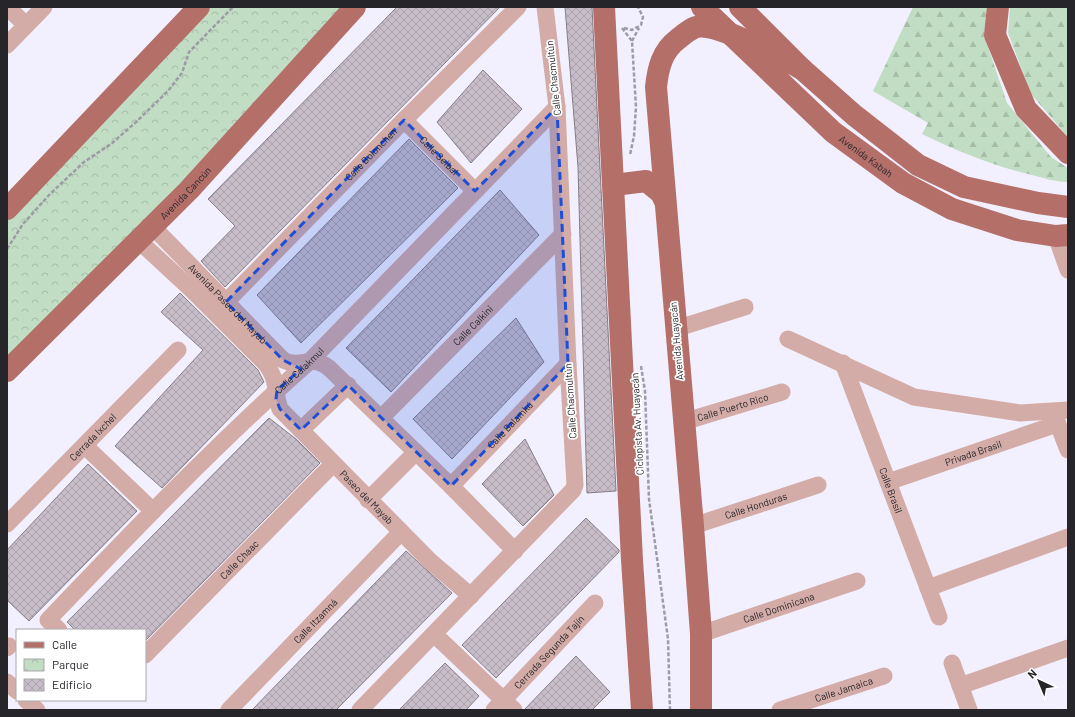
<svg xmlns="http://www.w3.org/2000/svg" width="1075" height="717" viewBox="0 0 1075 717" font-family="Barlow,sans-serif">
<defs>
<pattern id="forest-firs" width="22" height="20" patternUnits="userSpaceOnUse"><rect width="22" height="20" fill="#c1ddc3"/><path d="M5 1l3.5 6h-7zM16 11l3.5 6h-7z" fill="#a6bea8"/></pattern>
<pattern id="park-crowns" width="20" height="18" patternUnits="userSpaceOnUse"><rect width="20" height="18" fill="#c1ddc3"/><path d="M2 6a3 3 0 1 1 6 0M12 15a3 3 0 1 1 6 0" fill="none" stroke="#a6bea8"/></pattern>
<pattern id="building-cross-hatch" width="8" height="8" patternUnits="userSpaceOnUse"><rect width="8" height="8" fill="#c7bdc8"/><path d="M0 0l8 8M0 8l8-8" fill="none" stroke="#aba2ac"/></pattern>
</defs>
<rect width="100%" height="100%" fill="#f2f0fe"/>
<!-- forest -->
<path fill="url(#forest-firs)" d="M913 7H988L984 35 1007 103 1051 157 1068 168V182C1055 182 1044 178 1032 175 991 165 959 152 922 134L928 123 873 91Z
M1010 7H1068V137L1031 94 1008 33Z"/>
<!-- park -->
<path fill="url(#park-crowns)" d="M202 7H345L7 371V208Z"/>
<!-- building -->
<path fill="url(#building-cross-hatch)" stroke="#867d87" d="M397 7H500L225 287 201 261 235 226 208 199Z
M565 7H592L616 491 587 493 578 167Z
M483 70 522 109 471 163 437 122Z
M409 139 458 188 301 343 257 295Z
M500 190 539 235 391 392 346 348Z
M180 293 258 370 264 382 162 488 115 446 203 350 161 312Z
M516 318 544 362 452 459 413 419Z
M269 418 296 439 320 463 145 641V630H75L67 622Z
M525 439 554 495 523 526 482 484Z
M88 464 137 511 29 621 7 600V550Z
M586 518 619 550V552L496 678 462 645Z
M406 551 452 593 336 710H252Z
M576 656 610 692 592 710H524Z
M445 663 479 696 466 710H399Z"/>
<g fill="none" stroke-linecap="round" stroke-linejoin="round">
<!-- path -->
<path stroke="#9d9ca6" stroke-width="2.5" stroke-dasharray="4 2" stroke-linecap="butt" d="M622 28 632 41 636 107 634 136 630 155
M624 28 632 30 641 25 643 17 638 7
M632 41 639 28
M7 249 23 224 50 194 84 162 111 144 135 123 168 91 182 73 189 52 233 7
M641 366 645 391 649 499 668 639 670 710"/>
<!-- minor -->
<g stroke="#d4aca7" stroke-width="17">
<path d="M7 7 26 25"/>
<path d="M7 45 44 7"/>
<path id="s1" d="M404 120 475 191"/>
<path id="s2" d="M153 227 283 360C303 370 309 353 329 368L451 486 515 551"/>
<path d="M1056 236 1068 270"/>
<path id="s3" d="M139 241 192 290 266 364C280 384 273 390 280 409L430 561 471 596"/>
<path id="s4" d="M226 302 404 120 518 7"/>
<path d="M675 329 745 307"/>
<path d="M788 339 914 397 1020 413 1068 410"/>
<path id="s5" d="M843 363 939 617"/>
<path d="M1054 414 1068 450"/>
<path id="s6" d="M382 417 563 234"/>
<path id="s7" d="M683 422 782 392"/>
<path d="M301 430 348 385"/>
<path d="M85 446 153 511"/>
<path id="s8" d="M888 482 1057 424"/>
<path id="s9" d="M451 486 568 364"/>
<path d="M368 500 416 452"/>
<path id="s10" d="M7 524 178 350"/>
<path id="s11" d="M693 526 818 485"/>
<path d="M928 588 1068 537"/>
<path id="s12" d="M59 630 48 620C133 531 218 442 311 360L557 107"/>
<path d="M434 634 514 710"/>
<path id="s13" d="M701 634 857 581"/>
<path d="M7 648 9 646"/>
<path id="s14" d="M145 655 333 464"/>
<path d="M952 663 969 710"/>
<path d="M7 682 17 691"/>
<path d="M960 686 1068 648"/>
<path d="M26 700 37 710"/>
<path id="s15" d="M229 710 401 532"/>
<path d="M360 710 573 490 575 485 568 364 557 107 545 7"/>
<path id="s16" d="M494 710 595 603"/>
<path id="s17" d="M780 710 884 676"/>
</g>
<!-- major -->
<g stroke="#b56f69" stroke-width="22">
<path d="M604 7 632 560 642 710"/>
<path id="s18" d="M702 7 833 132 903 183 952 209 1017 230 1056 236 1068 235"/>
<path d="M740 7 802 69 854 115 918 165 964 187 1038 203 1068 207"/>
<path d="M998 7 995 35 1026 109 1068 153"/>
<path d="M614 185 646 181 661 193 665 201"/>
<path d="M7 209 199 7"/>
<path id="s19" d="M7 371 189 190 355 7"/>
<path d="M701 710V634L693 526 656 87C658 68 662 51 678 39 684 34 690 29 696 27 718 22 781 58 802 69"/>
</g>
</g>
<!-- marked area -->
<path fill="#1d4ed8" fill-opacity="0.2" stroke="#1d4ed8" stroke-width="3" stroke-dasharray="8 5" stroke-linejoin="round" d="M557 107 568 364 451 486 348 385 301 430 280 409 276 399 277 390 301 369 283 360 226 302 404 120 475 191Z"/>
<g text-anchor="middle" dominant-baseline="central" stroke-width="3.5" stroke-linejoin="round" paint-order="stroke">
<!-- street labels -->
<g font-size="10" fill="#26252a" stroke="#fff">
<text transform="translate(553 78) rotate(-96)">Calle Chacmultún</text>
<text stroke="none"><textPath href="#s4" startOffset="207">Calle Bolonchen</textPath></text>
<text stroke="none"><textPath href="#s1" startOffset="50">Calle Seibal</textPath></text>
<text stroke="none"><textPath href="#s18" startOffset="222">Avenida Kabah</textPath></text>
<text stroke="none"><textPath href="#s19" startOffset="252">Avenida Cancún</textPath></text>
<text stroke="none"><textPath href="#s2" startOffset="107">Avenida Paseo del Mayab</textPath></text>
<text stroke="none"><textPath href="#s6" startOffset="129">Calle Calkini</textPath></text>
<text transform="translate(676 341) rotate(-95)">Avenida Huayacán</text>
<text stroke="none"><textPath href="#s12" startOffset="369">Calle Calakmul</textPath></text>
<text transform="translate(570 401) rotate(-94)">Calle Chacmultún</text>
<text stroke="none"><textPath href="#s7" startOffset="52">Calle Puerto Rico</textPath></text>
<text transform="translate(637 424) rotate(-93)">Ciclopista Av. Huayacán</text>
<text stroke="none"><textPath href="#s9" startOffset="85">Calle Balamkú</textPath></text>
<text stroke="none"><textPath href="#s10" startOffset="122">Cerrada Ixchel</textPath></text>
<text stroke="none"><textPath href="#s8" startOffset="90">Privada Brasil</textPath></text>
<text stroke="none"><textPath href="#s5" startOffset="136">Calle Brasil</textPath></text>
<text stroke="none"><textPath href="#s3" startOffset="348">Paseo del Mayab</textPath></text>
<text stroke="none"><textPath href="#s11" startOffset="66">Calle Honduras</textPath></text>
<text stroke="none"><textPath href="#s14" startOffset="134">Calle Chaac</textPath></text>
<text stroke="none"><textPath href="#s13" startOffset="82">Calle Dominicana</textPath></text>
<text stroke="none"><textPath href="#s15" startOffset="124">Calle Itzamná</textPath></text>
<text stroke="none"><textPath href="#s16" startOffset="80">Cerrada Segunda Tajín</textPath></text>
<text stroke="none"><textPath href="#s17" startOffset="67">Calle Jamaica</textPath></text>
</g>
</g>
<!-- border -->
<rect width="1075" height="717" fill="none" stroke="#26252a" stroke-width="16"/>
<!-- legend -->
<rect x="16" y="629" width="130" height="72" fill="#ffffff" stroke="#a8a8aa"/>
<rect x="24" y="642" width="20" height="6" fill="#b56f69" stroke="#a8a8aa"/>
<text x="52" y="649" font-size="12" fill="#26252a">Calle</text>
<rect x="24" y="659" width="20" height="12" fill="url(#park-crowns)" stroke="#a8a8aa"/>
<text x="52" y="669" font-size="12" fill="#26252a">Parque</text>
<rect x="24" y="679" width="20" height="12" fill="url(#building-cross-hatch)" stroke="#a8a8aa"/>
<text x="52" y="689" font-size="12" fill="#26252a">Edificio</text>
<!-- north arrow -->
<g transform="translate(1039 681) rotate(316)" stroke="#ffffff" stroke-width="3" paint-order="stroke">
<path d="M0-3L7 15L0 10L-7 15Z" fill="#26252a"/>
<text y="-6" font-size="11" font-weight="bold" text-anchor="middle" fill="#26252a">N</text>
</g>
</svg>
